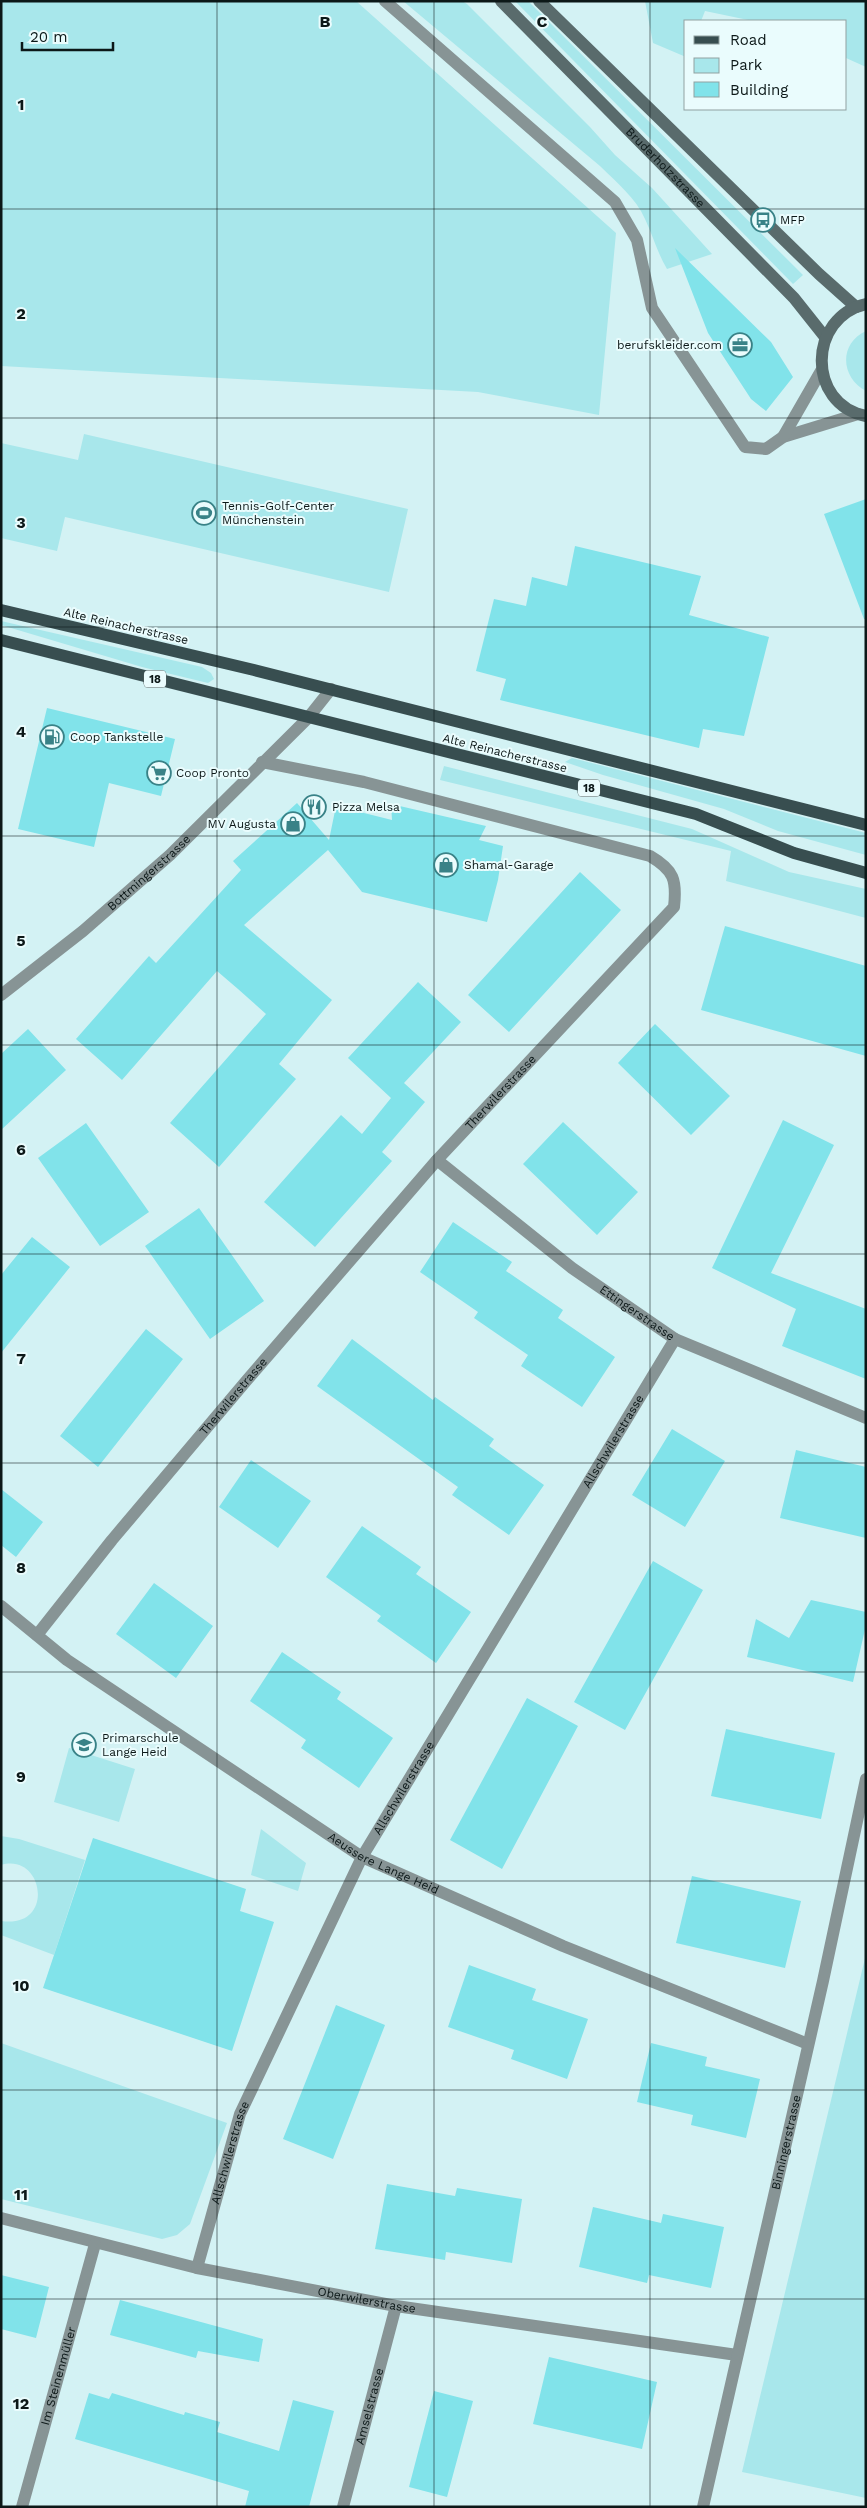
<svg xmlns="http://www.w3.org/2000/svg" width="867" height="2508" viewBox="0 0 867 2508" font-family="'Work Sans',sans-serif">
<rect width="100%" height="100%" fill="#d3f2f4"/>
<!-- green -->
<path fill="#a8e7eb" d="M1 1H356L616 233 599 415 478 392 1 366Z
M403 1H462L467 4 590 127 615 155 652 188 712 254 667 269C657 252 653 236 645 219 636 198 616 182 600 166Z
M515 1H528L803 275 793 284Z
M645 1H866V67L846 58V21H753L705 11 701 21H686V57L653 43Z
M866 331V391C841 378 838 344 866 331Z
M84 434 408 509 389 592 65 517 57 551 1 538V443L78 460Z
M1 621 202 667 211 673 214 679 208 683 142 667 1 625Z
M572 758 866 833V855L778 831 724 809 603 775 565 762Z
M444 766 692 829 789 872 866 889V918L726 881 731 851 440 780Z
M69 1748 135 1769 119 1822 54 1802Z
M261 1829 306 1863 298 1891 251 1875Z
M1 1836 19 1839 85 1860 54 1955 1 1935V1921C56 1929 44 1852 1 1865Z
M866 1954V2498L742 2472Z
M1 2043 227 2123 190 2224 177 2235 162 2239 1 2199Z"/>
<!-- building -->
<path fill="#81e3ea" d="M675 248 771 342 793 377 766 411 751 399 708 333Z
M866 499V619H864L824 514Z
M575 546 701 576 689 615 769 637 744 736 703 729 699 748 500 700 506 679 476 671 494 599 526 606 532 577 567 586Z
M47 708 175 739 161 796 109 783 94 847 18 829Z
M297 803 329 840 336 806 392 820 391 804 486 826 479 840 503 846 498 880 487 922 362 892 328 850 244 925 332 1000 279 1064 296 1079 219 1167 170 1123 266 1014 238 989 217 971 122 1080 76 1039 149 956 156 963 241 870 233 861Z
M580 872 621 910 509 1032 468 995Z
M725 926 866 966V1056L701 1010Z
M418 982 461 1022 404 1083 425 1102 382 1152 392 1161 315 1247 264 1202 341 1115 362 1134 391 1098 348 1058Z
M655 1024 730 1096 691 1135 618 1063Z
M28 1029 66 1070 1 1130V1054Z
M783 1120 834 1145 771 1273 866 1309V1379L782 1346 796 1309 712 1268Z
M563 1122 638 1192 597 1235 523 1164Z
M86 1123 149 1212 100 1246 38 1158Z
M199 1208 264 1301 210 1339 145 1246Z
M453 1222 512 1262 506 1271 563 1310 558 1318 615 1357 582 1407 521 1366 528 1355 474 1318 478 1312 420 1272Z
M32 1237 70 1267 1 1353V1275Z
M146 1329 183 1359 98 1467 60 1436Z
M352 1339 433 1400 435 1397 494 1439 489 1446 544 1485 509 1535 452 1495 458 1487 317 1386Z
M672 1429 725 1461 685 1527 632 1495Z
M796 1450 866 1467V1538L780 1518Z
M251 1460 311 1501 278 1548 219 1507Z
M1 1489 43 1522 16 1557 1 1545Z
M362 1526 421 1567 416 1574 471 1612 436 1663 377 1621 381 1616 326 1577Z
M653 1561 703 1590 625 1730 574 1702Z
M154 1583 213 1626 176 1678 116 1634Z
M811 1600 866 1612V1625L853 1682 747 1657 756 1619 789 1638Z
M282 1652 341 1692 337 1699 393 1738 359 1788 301 1748 306 1740 250 1701Z
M527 1698 578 1726 502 1869 450 1840Z
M726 1729 835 1753 821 1819 711 1796Z
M93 1838 246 1889 240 1911 274 1922 232 2051 43 1988Z
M692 1876 801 1901 785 1968 676 1943Z
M469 1965 536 1989 532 2000 588 2019 567 2079 511 2059 514 2050 448 2027Z
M336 2005 385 2025 333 2159 283 2139Z
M651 2043 707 2057 705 2066 760 2079 746 2138 691 2125 693 2115 637 2102Z
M387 2184 455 2196 457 2188 522 2199 512 2263 446 2252 445 2260 375 2249Z
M593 2207 661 2223 663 2214 724 2227 711 2288 649 2275 647 2283 579 2267Z
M1 2275 49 2287 36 2338 1 2329Z
M120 2300 263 2339 259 2362 198 2351 196 2358 110 2335Z
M549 2357 657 2382 642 2449 533 2424Z
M434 2391 473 2401 447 2497 409 2487Z
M89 2393 109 2399 112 2393 184 2415 185 2412 220 2422 217 2432 279 2451 293 2400 334 2411 309 2507H245L249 2491 75 2439Z"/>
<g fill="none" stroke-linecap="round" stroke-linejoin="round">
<!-- minor -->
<g stroke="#879495" stroke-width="12">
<path d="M385 1 615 202 637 240 652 308 745 447 766 449 783 437 858 414"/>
<path d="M783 437 821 371"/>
<path id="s1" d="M1 995 83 931 170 855 308 718 331 689"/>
<path id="s2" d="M437 1160 572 1268 675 1339 866 1418"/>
<path id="s3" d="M1 1606 67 1660 362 1857 563 1946 808 2044"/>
<path id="s4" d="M37 1635 112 1540 247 1380 437 1160 674 907C677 880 674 870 650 856L364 782 262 762"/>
<path id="s5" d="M1 2218 197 2268 396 2306 737 2355"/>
<path id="s6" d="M197 2268 240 2114 362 1857 675 1339"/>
<path id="s7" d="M22 2507 95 2244"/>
<path id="s8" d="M343 2507 396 2306"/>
<path id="s9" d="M703 2507 823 1981 866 1779"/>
</g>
<!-- secondary -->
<g stroke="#596b6c" stroke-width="12">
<path id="s10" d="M501 1 794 298 825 337"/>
<path d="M539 1 819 274 856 307"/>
<path d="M866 304C808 317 806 404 866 416"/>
</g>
<!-- primary -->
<path stroke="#384e50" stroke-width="12" d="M1 610 254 670 866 825
M1 640 696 814 794 853 866 873"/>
</g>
<!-- grid -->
<path fill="none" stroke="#0c1818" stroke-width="1" stroke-opacity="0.55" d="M217 1V2507M434 1V2507M650 1V2507M1 209H866M1 418H866M1 627H866M1 836H866M1 1045H866M1 1254H866M1 1463H866M1 1672H866M1 1881H866M1 2090H866M1 2299H866"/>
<!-- icons -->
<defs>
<g id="bus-ring" transform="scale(1.25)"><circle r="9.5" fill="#eafcfd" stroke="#398287" stroke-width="1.5"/><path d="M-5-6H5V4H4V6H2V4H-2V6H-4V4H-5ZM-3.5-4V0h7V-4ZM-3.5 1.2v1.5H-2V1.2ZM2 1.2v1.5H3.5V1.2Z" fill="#398287"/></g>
<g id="office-ring" transform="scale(1.25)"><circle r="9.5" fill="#eafcfd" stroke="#398287" stroke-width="1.5"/><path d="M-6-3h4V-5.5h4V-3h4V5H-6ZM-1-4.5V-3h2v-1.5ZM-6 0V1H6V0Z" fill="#398287"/></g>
<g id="stadium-ring" transform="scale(1.25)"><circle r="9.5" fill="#eafcfd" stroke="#398287" stroke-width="1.5"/><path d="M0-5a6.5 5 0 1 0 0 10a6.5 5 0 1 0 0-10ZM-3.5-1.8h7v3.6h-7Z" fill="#398287"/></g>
<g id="fuel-ring" transform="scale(1.25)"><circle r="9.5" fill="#eafcfd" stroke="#398287" stroke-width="1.5"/><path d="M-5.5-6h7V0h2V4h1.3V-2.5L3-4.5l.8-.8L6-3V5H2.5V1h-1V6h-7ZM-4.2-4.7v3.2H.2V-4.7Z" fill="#398287"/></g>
<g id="supermarket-ring" transform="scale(1.25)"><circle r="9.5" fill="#eafcfd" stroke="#398287" stroke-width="1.5"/><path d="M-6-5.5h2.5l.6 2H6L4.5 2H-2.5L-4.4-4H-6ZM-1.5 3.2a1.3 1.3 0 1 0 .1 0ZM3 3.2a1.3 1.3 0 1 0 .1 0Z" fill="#398287"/></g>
<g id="restaurant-ring" transform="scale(1.25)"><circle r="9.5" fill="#eafcfd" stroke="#398287" stroke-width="1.5"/><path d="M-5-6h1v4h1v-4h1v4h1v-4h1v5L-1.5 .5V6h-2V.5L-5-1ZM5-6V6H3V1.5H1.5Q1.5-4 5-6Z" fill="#398287"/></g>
<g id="shop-ring" transform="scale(1.25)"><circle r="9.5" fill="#eafcfd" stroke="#398287" stroke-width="1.5"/><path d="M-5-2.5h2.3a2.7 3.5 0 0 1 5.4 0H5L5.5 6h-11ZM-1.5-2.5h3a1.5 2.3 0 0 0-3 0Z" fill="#398287"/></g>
<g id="school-ring" transform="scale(1.25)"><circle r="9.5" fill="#eafcfd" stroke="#398287" stroke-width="1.5"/><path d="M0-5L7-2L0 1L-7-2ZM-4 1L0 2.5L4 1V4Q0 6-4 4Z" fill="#398287"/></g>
</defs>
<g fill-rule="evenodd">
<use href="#bus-ring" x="763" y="220"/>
<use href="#office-ring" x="740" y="345"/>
<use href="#stadium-ring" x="204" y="513"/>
<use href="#fuel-ring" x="52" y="737"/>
<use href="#supermarket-ring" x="159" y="773"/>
<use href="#restaurant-ring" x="314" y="807"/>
<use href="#shop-ring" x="293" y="824"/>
<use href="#shop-ring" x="446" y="865"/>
<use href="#school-ring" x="84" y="1745"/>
</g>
<g text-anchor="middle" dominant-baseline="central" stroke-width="4" stroke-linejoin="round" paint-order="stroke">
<!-- shield labels -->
<g fill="#eafcfd" stroke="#4f5c5d" stroke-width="1">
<rect x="144" y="670.5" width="22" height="17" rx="4"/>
<rect x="578" y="779.5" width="22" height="17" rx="4"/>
</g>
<g font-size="11" font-weight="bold" fill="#0c1818">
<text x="155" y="679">18</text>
<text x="589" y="788">18</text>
</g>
<!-- street labels -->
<g font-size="12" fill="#0c1818" stroke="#eafcfd">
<text stroke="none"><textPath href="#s10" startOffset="234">Bruderholzstrasse</textPath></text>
<text transform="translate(126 626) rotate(13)">Alte Reinacherstrasse</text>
<text transform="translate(505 753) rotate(14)">Alte Reinacherstrasse</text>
<text stroke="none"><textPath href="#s1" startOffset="192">Bottmingerstrasse</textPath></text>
<text stroke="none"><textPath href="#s4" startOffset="714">Therwilerstrasse</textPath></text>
<text stroke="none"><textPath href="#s2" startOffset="252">Ettingerstrasse</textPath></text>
<text stroke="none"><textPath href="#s4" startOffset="309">Therwilerstrasse</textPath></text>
<text stroke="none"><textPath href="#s6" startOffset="930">Allschwilerstrasse</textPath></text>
<text stroke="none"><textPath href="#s6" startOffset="525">Allschwilerstrasse</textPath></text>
<text stroke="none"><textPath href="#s3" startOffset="462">Aeussere Lange Heid</textPath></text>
<text stroke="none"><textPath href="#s9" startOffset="374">Binningerstrasse</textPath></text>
<text stroke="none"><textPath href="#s6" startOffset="120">Allschwilerstrasse</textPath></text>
<text stroke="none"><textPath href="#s5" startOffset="375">Oberwilerstrasse</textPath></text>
<text stroke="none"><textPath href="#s7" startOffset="136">Im Steinenmüller</textPath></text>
<text stroke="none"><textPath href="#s8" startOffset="104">Amselstrasse</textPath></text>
</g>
<!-- poi labels -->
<g font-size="12" fill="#0c1818" stroke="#eafcfd" text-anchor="start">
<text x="780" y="220">MFP</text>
<text x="722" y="345" text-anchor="end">berufskleider.com</text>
<text x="222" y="506">Tennis-Golf-Center<tspan x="222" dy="14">Münchenstein</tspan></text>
<text x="70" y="737">Coop Tankstelle</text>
<text x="176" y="773">Coop Pronto</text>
<text x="332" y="807">Pizza Melsa</text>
<text x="276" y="824" text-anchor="end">MV Augusta</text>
<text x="464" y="865">Shamal-Garage</text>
<text x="102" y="1738">Primarschule<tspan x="102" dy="14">Lange Heid</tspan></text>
</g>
</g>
<g font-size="16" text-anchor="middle" font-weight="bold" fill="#0c1818" stroke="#eafcfd" stroke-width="4" stroke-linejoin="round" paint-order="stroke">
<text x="325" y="27">B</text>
<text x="542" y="27">C</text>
<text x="21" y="110">1</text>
<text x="21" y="319">2</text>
<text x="21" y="528">3</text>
<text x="21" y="737">4</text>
<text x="21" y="946">5</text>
<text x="21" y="1155">6</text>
<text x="21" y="1364">7</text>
<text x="21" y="1573">8</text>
<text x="21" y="1782">9</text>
<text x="21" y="1991">10</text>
<text x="21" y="2200">11</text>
<text x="21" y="2409">12</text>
</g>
<!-- border -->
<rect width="867" height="2508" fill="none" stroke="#0c1818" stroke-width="5"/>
<!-- legend -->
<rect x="684" y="20" width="162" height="90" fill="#eafcfd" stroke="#91a1a1"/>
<rect x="694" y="36" width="25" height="8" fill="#384e50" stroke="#91a1a1"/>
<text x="730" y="45" font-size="15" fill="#0c1818">Road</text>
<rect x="694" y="58" width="25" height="15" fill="#a8e7eb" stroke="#91a1a1"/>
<text x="730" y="70" font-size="15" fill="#0c1818">Park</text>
<rect x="694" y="82" width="25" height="15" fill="#81e3ea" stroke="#91a1a1"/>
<text x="730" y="95" font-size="15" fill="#0c1818">Building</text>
<!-- scale -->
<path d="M22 42v8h91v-8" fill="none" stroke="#0c1818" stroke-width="2.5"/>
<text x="30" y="42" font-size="15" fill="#0c1818" stroke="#eafcfd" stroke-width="4" paint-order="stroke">20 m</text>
</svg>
